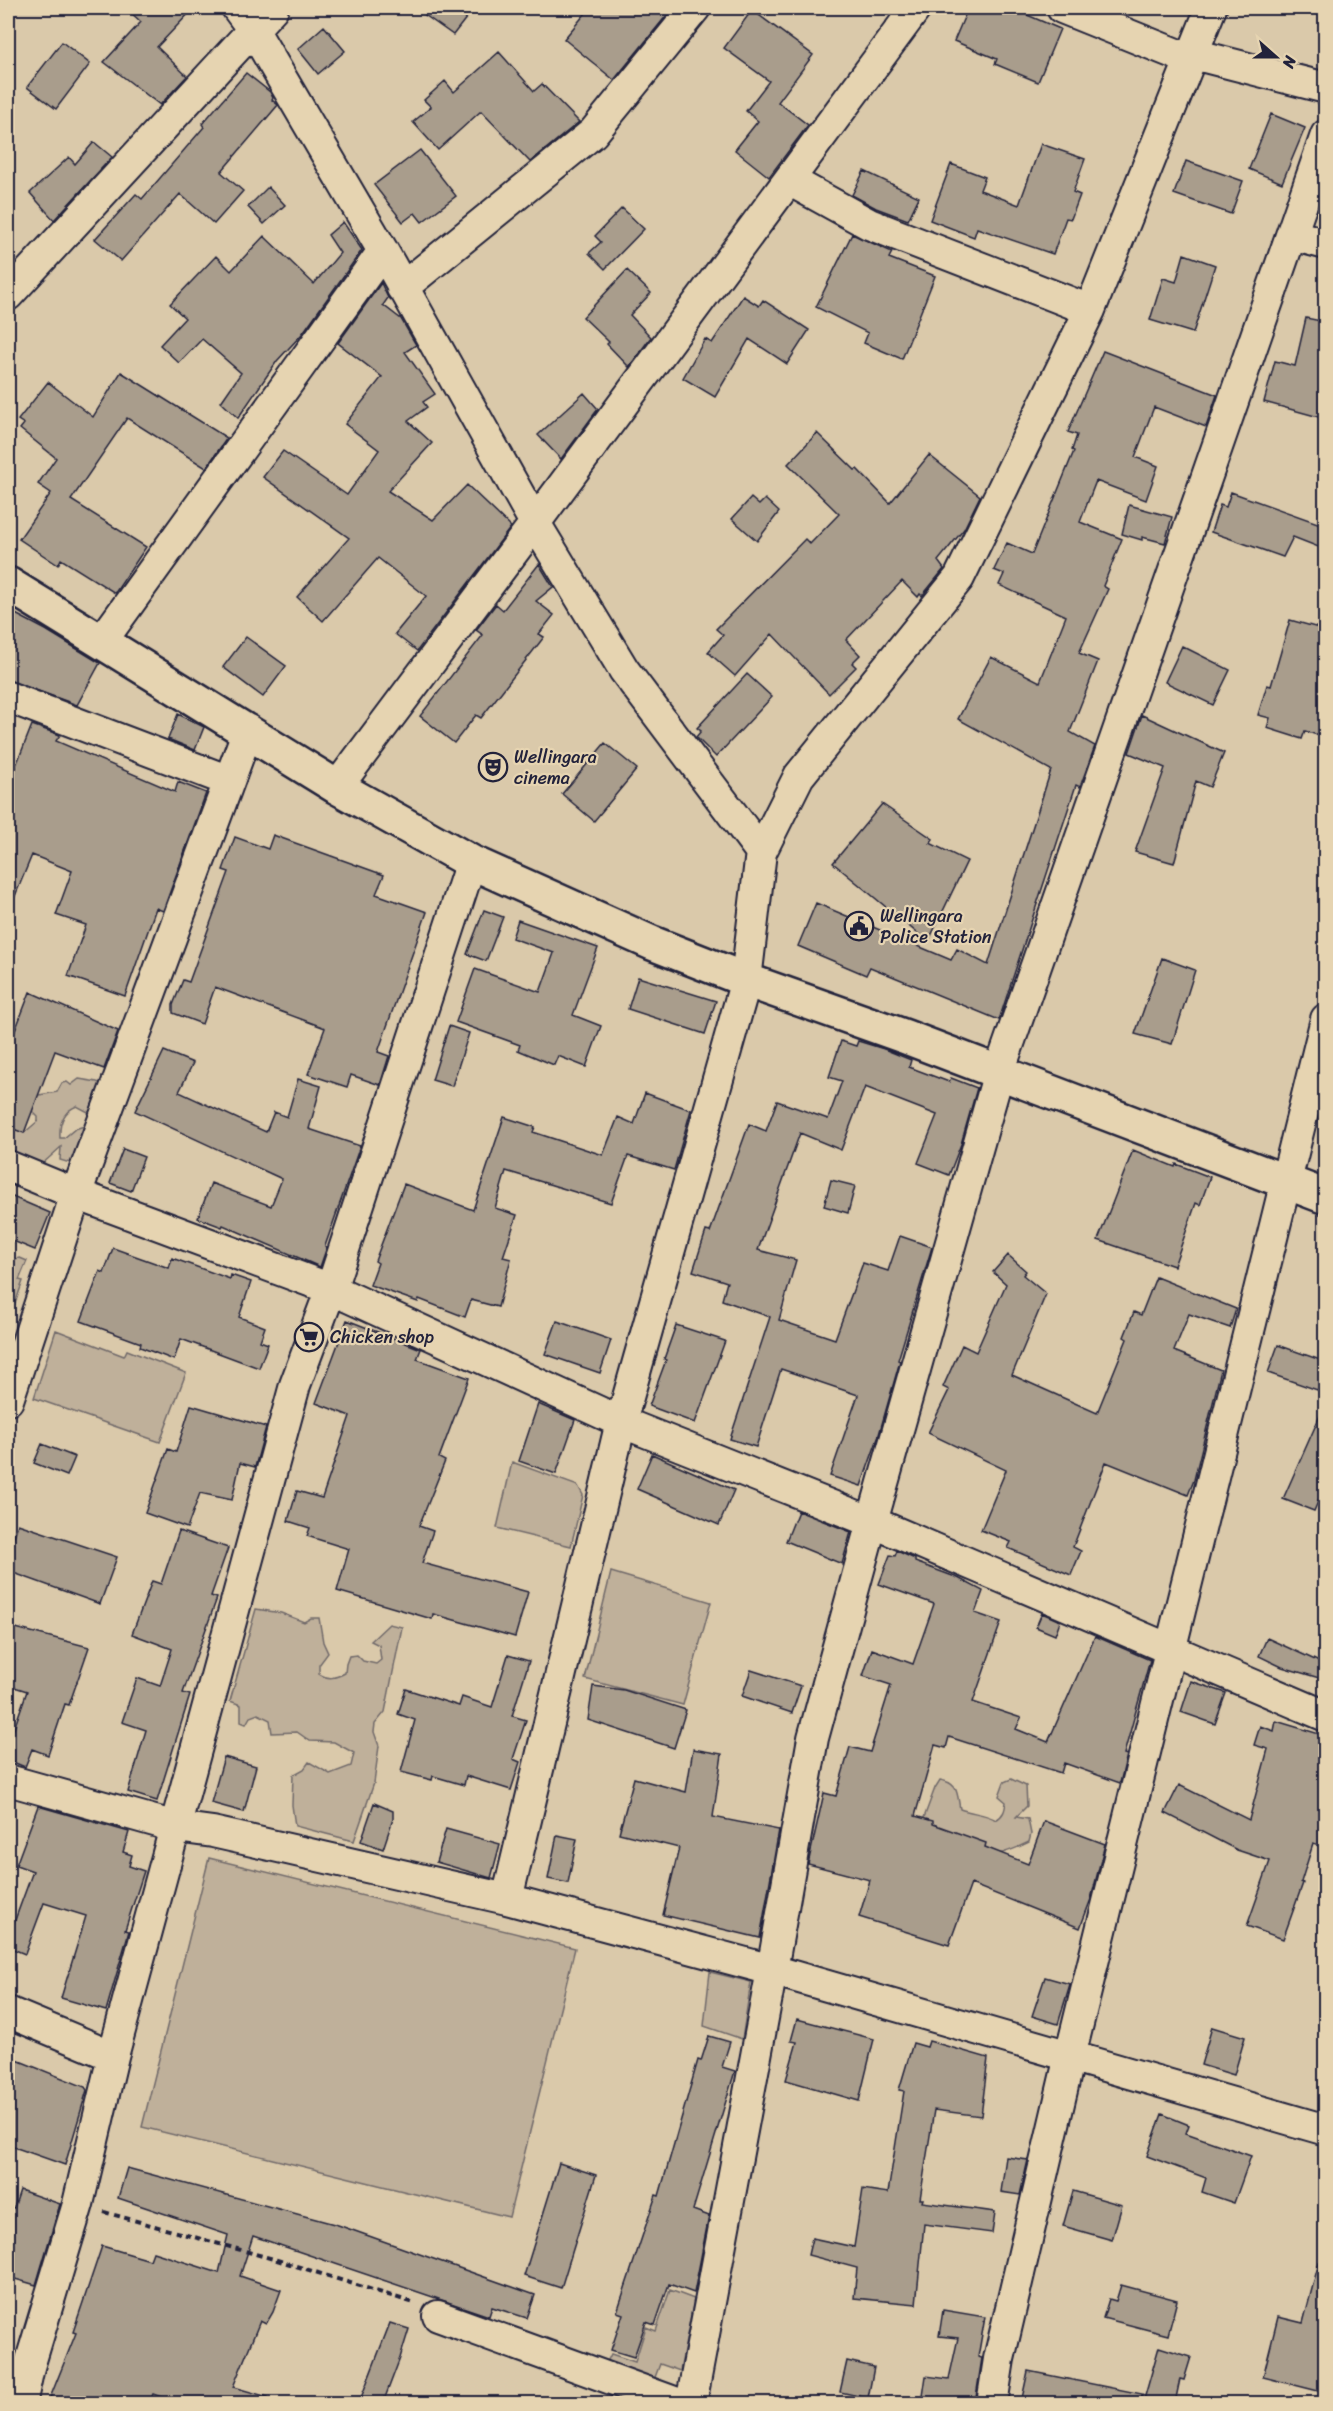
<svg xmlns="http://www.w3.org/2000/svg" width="1333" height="2411" viewBox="0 0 1333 2411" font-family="Sriracha,sans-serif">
<rect width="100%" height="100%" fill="#dac9aa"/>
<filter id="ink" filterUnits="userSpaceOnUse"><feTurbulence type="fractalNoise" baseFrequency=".0167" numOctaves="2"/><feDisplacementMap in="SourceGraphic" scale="12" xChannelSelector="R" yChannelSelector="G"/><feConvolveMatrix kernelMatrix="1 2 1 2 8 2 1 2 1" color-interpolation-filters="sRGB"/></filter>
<g filter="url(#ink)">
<!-- green -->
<path fill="#bfb09a" stroke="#70696a" stroke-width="1.5" d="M79 1079 97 1082 111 1087 90 1113 77 1106C64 1111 59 1123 60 1138H64L75 1129 84 1126 93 1131 75 1162 70 1163 60 1160 61 1147 40 1166 31 1163 26 1156 21 1157 8 1174V1122L17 1126 24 1133 38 1121V1117L31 1110V1101L39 1095 57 1092 62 1083 67 1082 71 1085Z
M20 1258 27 1261 19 1280 23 1281 8 1323V1260Z
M56 1330 124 1356 127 1350 186 1373 160 1442 34 1398Z
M512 1462 578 1486 583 1495 571 1546 497 1528Z
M611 1572 711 1602 683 1705 585 1679Z
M256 1609 281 1613 304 1622 311 1618H319L323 1642 328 1653 319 1665V1674C329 1680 335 1678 345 1673L346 1664 349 1656 357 1655 363 1661 376 1664 381 1660 379 1645 371 1641 389 1624 402 1627 385 1712 375 1724 374 1732 379 1746 374 1783 354 1841 295 1826 292 1805 293 1775 304 1769 309 1762 330 1774 351 1766 354 1753 334 1742 310 1741 297 1732 272 1733 270 1720 258 1714 250 1717 246 1724 241 1722V1705L230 1701Z
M1011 1779 1026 1786 1027 1806 1016 1817 1028 1819 1031 1834 1029 1842C1021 1846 1007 1852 998 1854L922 1823 935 1788 940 1780C959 1783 957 1794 960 1809 973 1814 985 1813 996 1820 1004 1815 1005 1810 1006 1802L999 1796 1004 1782Z
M209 1858 575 1948 509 2217 142 2127Z
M710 1972 751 1982 742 2039 704 2026Z
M670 2290 694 2299 680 2371 660 2364 654 2380 607 2362 611 2354 635 2362 646 2327 656 2331Z"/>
<!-- building -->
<path fill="#a99d8c" stroke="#22223b" stroke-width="1.5" d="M126 8H194L157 47 187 76 160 105 104 62 141 22Z
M415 8H474L453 35Z
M590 8H658L667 15 614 80 564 39Z
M968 8H1011L1060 29 1038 82 995 64 997 59 954 41Z
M752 10 813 55 778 102 808 125 769 177 735 150 758 121 746 111 769 81 724 48Z
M324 26 345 51 318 74 298 49Z
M62 42 90 64 56 109 27 87Z
M499 52 534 91 542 84 579 122 530 162 481 111 438 150 413 122 431 107 424 100 445 81 454 92Z
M246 73 270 92 273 98 272 100 278 105 221 172 243 191 214 224 180 194 121 261 95 239 136 194 142 199 204 127 202 124Z
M1271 114 1305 128 1282 183 1249 169Z
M94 142 112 157 54 220 30 193 69 157 75 164Z
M1041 144 1085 159 1073 192 1080 195 1071 219 1066 218 1053 254 977 228 974 237 930 220 951 164 985 177 980 190 1019 205Z
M420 150 456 196 422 222 415 213 403 222 374 185Z
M1186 161 1243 181 1231 214 1174 194Z
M864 171 919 197 908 220 876 208 852 195Z
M268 187 285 205 264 224 248 207Z
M622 208 644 229 605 269 589 253 601 242 595 236Z
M343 222 362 250 302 334 277 361 238 418 221 402 241 373 202 339 179 363 160 345 185 318 170 304 216 256 231 271 264 236 314 284 340 253 328 235Z
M852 234 892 252 889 258 935 276 902 359 864 343 868 333 816 307Z
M1184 254 1215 265 1193 333 1150 320 1163 278 1176 282Z
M627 270 651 293 630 315 651 337 629 367 607 344 609 342 583 317Z
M381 283 388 298 383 305 401 319 416 345 405 352 435 394 423 402 427 407 408 421 432 443 388 491 433 520 467 485 511 527 417 651 395 634 426 596 378 558 323 621 297 597 349 538 263 477 283 451 347 495 379 450 345 424 382 377 338 343Z
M743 296 759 306 763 300 809 330 787 364 749 339 715 397 683 378 705 339 712 343Z
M1306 318 1326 322V419L1264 402 1275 361 1295 366Z
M1103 351 1217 395 1206 427 1154 407 1135 457 1158 466 1146 500 1096 481 1080 522 1122 539 1103 586 1108 589 1079 653 1098 661 1070 732 1095 746 1080 787 1076 785 999 1020 870 967 866 975 798 946 816 903 951 960 957 949 988 965 1051 770 958 719 991 657 1040 682 1066 616 999 585 1004 574 994 570 1007 543 1032 554 1074 451 1072 450 1077 435 1068 432Z
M121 372 227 438 206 468 127 418 71 500 146 547 115 593 61 559 58 565 19 539 51 493 38 484 56 458 20 429 24 424 18 420 48 382 93 417Z
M584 393 598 409 561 459 538 435Z
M817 433 855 470 857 469 890 503 929 455 980 496 964 529 938 561 944 569 922 596 920 594 918 597 902 581 846 640 860 655 852 663 856 667 829 694 772 634 735 676 708 652 723 635 716 629 805 539 810 544 839 514 788 464Z
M1231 492 1326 526V550L1293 537 1283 557 1211 532 1220 505 1226 507Z
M751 498 759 505 765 499 779 512 757 541 732 519Z
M1129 505 1172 517 1165 543 1142 537V540L1122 534Z
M539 564 553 587 536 601 554 615 539 634 544 637 481 718 476 715 454 743 420 716 483 635 476 630 496 604 503 610Z
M8 610 46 630 100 663 77 705 8 680Z
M1290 620 1326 630V738L1305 731 1302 739 1267 728 1270 718 1258 715 1267 685 1271 686Z
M246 637 286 666 263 697 223 667Z
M1182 646 1230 670 1213 705 1165 682Z
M747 674 772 697 716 757 696 737 701 731 697 728Z
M178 714 204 727 195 750 168 739Z
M1142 715 1224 753 1210 787 1196 781 1174 863 1135 852 1165 768 1129 753Z
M32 725 60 735 56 741 175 792 178 782 206 793 163 911 156 908 125 996 68 976 86 925 56 915 72 871 32 855 8 913V786Z
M605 743 637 769 594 821 562 794Z
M882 804 933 839 930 843 967 861 928 942 833 863Z
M273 835 384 875 376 894 427 912 378 1052 389 1056 380 1085 351 1075 347 1087 308 1074 325 1028 215 987 202 1024 173 1013V1005L183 980 189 982 229 872 223 870 235 837 268 849Z
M484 910 503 917 486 961 467 954Z
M518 920 598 948 573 1015 601 1026 586 1067 558 1056 554 1065 518 1050 520 1045 456 1022 475 969 540 992 554 953 512 938Z
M1162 958 1195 970 1172 1044 1135 1034Z
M638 977 716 1001 705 1034 628 1009Z
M30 992 118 1031 104 1069 55 1051 24 1133 8 1127V1049Z
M449 1026 469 1033 452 1086 432 1080Z
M841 1041 856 1046 858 1041 884 1049 911 1060 909 1067 949 1082 951 1078 977 1088 961 1144 949 1175 918 1163 937 1115 865 1087 841 1150 800 1133 758 1250 796 1260 779 1320 835 1339 863 1263 888 1271 900 1236 932 1247 898 1360 900 1361 878 1438 861 1486 830 1476 858 1395 781 1369 756 1447 730 1439 770 1317 722 1300 727 1282 693 1271 706 1231 710 1232 749 1124 766 1131 777 1101 828 1119 842 1081 829 1077Z
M164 1051 193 1063 179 1092 266 1132 274 1112 287 1117 298 1079 321 1086 309 1129 360 1146 325 1246 327 1247 320 1267 223 1225 222 1227 198 1218 211 1183 271 1206 282 1179 135 1111Z
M645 1093 691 1110 674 1170 628 1156 611 1203 506 1171 495 1208 517 1215 503 1257 511 1259 498 1307 471 1300 465 1317 419 1299 418 1302 370 1285 378 1263 375 1261 404 1184 473 1210 504 1117 535 1127 533 1132 603 1155 618 1117 634 1124Z
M123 1149 144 1157 131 1191 110 1183Z
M1133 1150 1175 1167 1176 1164 1210 1177 1200 1205 1196 1203 1174 1266 1098 1240Z
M831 1180 855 1186 848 1213 824 1206Z
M8 1195 50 1213 35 1250 8 1239Z
M113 1248 169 1268 172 1258 230 1279 231 1275 251 1282 239 1317 265 1327 260 1341 268 1344 259 1368 181 1339 174 1360 140 1347 141 1343 81 1321 100 1271 104 1273Z
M1008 1255 1026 1271 1023 1275 1046 1294 1012 1375 1097 1413 1127 1339 1124 1337 1134 1312 1141 1315 1156 1277 1236 1309 1230 1328 1189 1314 1174 1351 1221 1370 1194 1480 1188 1495 1106 1462 1073 1547 1081 1551 1071 1575 1008 1548 1011 1542 981 1530 1006 1470 928 1433 949 1390 943 1387 962 1345 976 1352 1006 1284 993 1272Z
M347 1320 421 1349 417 1359 469 1378 439 1458 445 1461 419 1526 433 1531 422 1563 528 1592 515 1637 433 1614 432 1619 337 1591 349 1549 307 1536 310 1528 288 1521 297 1491 322 1498 350 1416 316 1403Z
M557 1321 611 1340 600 1373 545 1354Z
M676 1325 725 1341 695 1423 649 1406 666 1360 664 1359Z
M1278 1345 1326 1362V1393L1268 1373Z
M1326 1402V1483L1314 1511 1283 1499Z
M538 1404 575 1420 556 1474 519 1461Z
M191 1405 266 1427 255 1467 240 1463 232 1500 200 1493 187 1528 145 1513 168 1449 176 1452Z
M42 1444 75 1457 67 1476 34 1463Z
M652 1454 734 1490 719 1525 637 1489Z
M798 1511 851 1532 842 1564 786 1541Z
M18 1524 117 1557 100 1604 8 1571V1555Z
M179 1531 228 1548 211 1596 217 1598 183 1693 190 1695 157 1801 128 1792 146 1730 122 1722 137 1678 160 1686 172 1649 132 1634 152 1581 161 1584Z
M897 1551 915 1559V1562L958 1578 983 1591 975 1613 1001 1622 973 1702 1021 1718 1016 1729 1048 1742 1095 1636 1150 1660 1124 1754 1127 1755 1120 1783 1064 1763 1061 1773 949 1737 946 1748 935 1745 915 1816 933 1821V1824L986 1843 985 1847 1028 1864 1044 1821 1105 1844 1091 1899 1080 1928 971 1884 949 1945 859 1917 870 1880 808 1864 824 1793 836 1796 850 1747 870 1752 891 1685 863 1676 872 1649 913 1664 934 1604 879 1584 890 1555 895 1556Z
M1042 1613 1060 1621 1055 1635 1036 1627Z
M8 1626 89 1647 69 1705 65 1704 48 1755 32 1749 25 1767 8 1760V1746L27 1691 8 1685Z
M1267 1638 1326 1665V1680L1282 1667 1259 1656Z
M508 1655 529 1661 512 1716 526 1720 513 1759 520 1762 511 1790 466 1776 464 1785 433 1776 432 1780 401 1772 415 1720 398 1714 406 1689 459 1706 462 1697 492 1707Z
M751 1670 801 1686 792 1713 742 1696Z
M1191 1681 1226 1693 1215 1724 1181 1712Z
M593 1686 624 1690 686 1710 674 1748 588 1720Z
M1276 1721 1326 1736V1848L1313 1844 1301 1882 1303 1883 1283 1939 1247 1926 1270 1861 1237 1850 1165 1813 1179 1785 1249 1820 1268 1749 1254 1745 1260 1726 1274 1731Z
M693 1749 722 1754 713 1817 779 1830 760 1938 663 1915 679 1848 619 1833 634 1778 686 1792Z
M224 1757 256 1766 244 1812 211 1803Z
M374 1803 393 1811V1819L383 1849 361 1841Z
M38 1806 129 1832 123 1852 132 1855 129 1866 144 1871 125 1930 129 1931 106 2011 61 1998 86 1916 44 1903 25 1954 8 1947V1939L33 1871 16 1865Z
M446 1829 500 1844 491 1878 436 1862Z
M557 1835 577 1839 568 1883 548 1879Z
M1045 1977 1070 1984 1058 2024 1032 2016Z
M797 2019 874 2039 859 2101 786 2080 797 2042 791 2041Z
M1212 2027 1245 2037 1234 2075 1201 2065Z
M709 2036 730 2042 722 2067 735 2071 693 2210 709 2216 694 2293 669 2284 655 2325 646 2322 634 2357 611 2350 623 2314 617 2312 656 2195 659 2196 698 2060 701 2061Z
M929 2041 988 2058 981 2116 934 2110 920 2199H923L922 2202 995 2212 992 2233 924 2224 916 2304 854 2298 857 2268 808 2255 812 2238 854 2247 863 2189 888 2193 904 2091 899 2090 913 2043 927 2047Z
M12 2058 85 2087 87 2090 65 2165 8 2145V2070Z
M1162 2114 1189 2125 1186 2133 1251 2156 1234 2203 1202 2192 1206 2178 1147 2156Z
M1006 2157 1028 2160 1020 2195 1001 2192Z
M559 2163 596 2175 561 2288 524 2276Z
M127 2168 338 2225 535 2295 527 2318 492 2307 489 2316 253 2236 240 2276 281 2290 273 2312 266 2324 260 2321 233 2387 268 2397 267 2403H177L153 2394 149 2403H48L76 2333 73 2332 102 2246 150 2260 153 2252 219 2273 228 2235 118 2198Z
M20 2190 60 2204 36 2285 8 2277V2206L14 2208Z
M1073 2191 1122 2205 1112 2240 1063 2226Z
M1319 2262 1326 2263V2393L1263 2377 1278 2317 1303 2323Z
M1121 2285 1177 2300 1168 2335 1103 2318 1109 2299 1116 2301Z
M943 2310 985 2317 978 2357 982 2358 975 2403H922L926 2376 949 2379 958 2338 939 2336Z
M390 2323 409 2329 400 2358 383 2403H359Z
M1159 2347 1191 2357 1184 2380 1180 2379 1175 2403H1143Z
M847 2361 874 2367 868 2398 840 2392Z
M1028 2371 1142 2394 1141 2403H1021Z"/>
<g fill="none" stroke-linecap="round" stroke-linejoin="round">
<!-- street casing -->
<g stroke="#22223b" stroke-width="34">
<path id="street" d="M237 8 254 31 383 251 535 523 624 670 761 852 746 980 621 1422 507 1899
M1062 8 1191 60
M1193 54 1326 88
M789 180 869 224 1090 310
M1292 235 1326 244
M402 288 593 133 695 8
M8 295 273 8
M102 641 383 251
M8 697 229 781
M337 787 535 523 916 8
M761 852 799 776 959 578 1090 310 1211 8
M8 1166 76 1194 331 1289 621 1422 872 1522 1326 1716
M8 1400 76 1194 248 730
M8 1780 176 1827 213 1832 507 1899 772 1970 1326 2130
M8 2012 113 2056
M438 2316 680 2404
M21 2404 29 2367 78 2204 113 2056 295 1385 331 1289 471 862
M691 2404 772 1970 813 1738 872 1522 999 1072 1326 135
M992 2404 999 2359 1070 2056 1326 1019"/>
</g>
<!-- secondary casing -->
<g stroke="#22223b" stroke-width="38">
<path id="secondary" d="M8 584 337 787 471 862 652 943 746 980 906 1037 1326 1197"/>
</g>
<!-- path -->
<path stroke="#22223b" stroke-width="4" stroke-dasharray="6 4.5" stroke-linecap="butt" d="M104 2212 277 2260 414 2303"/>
<!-- street -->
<use href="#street" stroke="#e6d4b1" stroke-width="30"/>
<!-- secondary -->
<use href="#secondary" stroke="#e6d4b1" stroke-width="33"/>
</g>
</g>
<!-- icons -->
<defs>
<g id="theatre-ring" transform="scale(1.5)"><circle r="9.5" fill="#e6d4b1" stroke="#22223b" stroke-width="1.5"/><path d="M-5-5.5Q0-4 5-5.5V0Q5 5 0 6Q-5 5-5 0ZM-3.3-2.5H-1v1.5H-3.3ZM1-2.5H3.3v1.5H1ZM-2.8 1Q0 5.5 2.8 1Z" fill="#22223b"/></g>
<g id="civic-ring" transform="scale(1.5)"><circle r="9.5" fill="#e6d4b1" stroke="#22223b" stroke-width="1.5"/><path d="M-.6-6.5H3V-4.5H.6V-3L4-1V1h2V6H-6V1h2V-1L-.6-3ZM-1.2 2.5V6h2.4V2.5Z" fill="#22223b"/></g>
<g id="supermarket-ring" transform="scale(1.5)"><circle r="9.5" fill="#e6d4b1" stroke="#22223b" stroke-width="1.5"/><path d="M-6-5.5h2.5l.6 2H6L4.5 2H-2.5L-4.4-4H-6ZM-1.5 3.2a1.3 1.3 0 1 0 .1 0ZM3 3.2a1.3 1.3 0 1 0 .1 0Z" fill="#22223b"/></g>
</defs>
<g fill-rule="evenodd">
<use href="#theatre-ring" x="493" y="767"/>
<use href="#civic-ring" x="859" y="926"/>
<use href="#supermarket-ring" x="309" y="1337"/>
</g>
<g text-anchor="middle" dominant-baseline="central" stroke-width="4.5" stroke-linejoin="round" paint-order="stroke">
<!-- poi labels -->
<g font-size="18" fill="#22223b" stroke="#e6d4b1" text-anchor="start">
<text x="514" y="757">Wellingara<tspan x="514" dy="21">cinema</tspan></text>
<text x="880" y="916">Wellingara<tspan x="880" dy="21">Police Station</tspan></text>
<text x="330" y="1337">Chicken shop</text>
</g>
</g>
<!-- margin -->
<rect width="1333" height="2411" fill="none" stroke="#e6d4b1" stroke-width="30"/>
<rect x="15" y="15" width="1303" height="2381" fill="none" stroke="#22223b" stroke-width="2" filter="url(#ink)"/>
<!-- north arrow -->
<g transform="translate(1276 57) rotate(111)" stroke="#e6d4b1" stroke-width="4.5" paint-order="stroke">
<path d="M0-4.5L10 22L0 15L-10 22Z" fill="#22223b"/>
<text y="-9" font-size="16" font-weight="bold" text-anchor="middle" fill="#22223b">N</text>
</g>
</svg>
